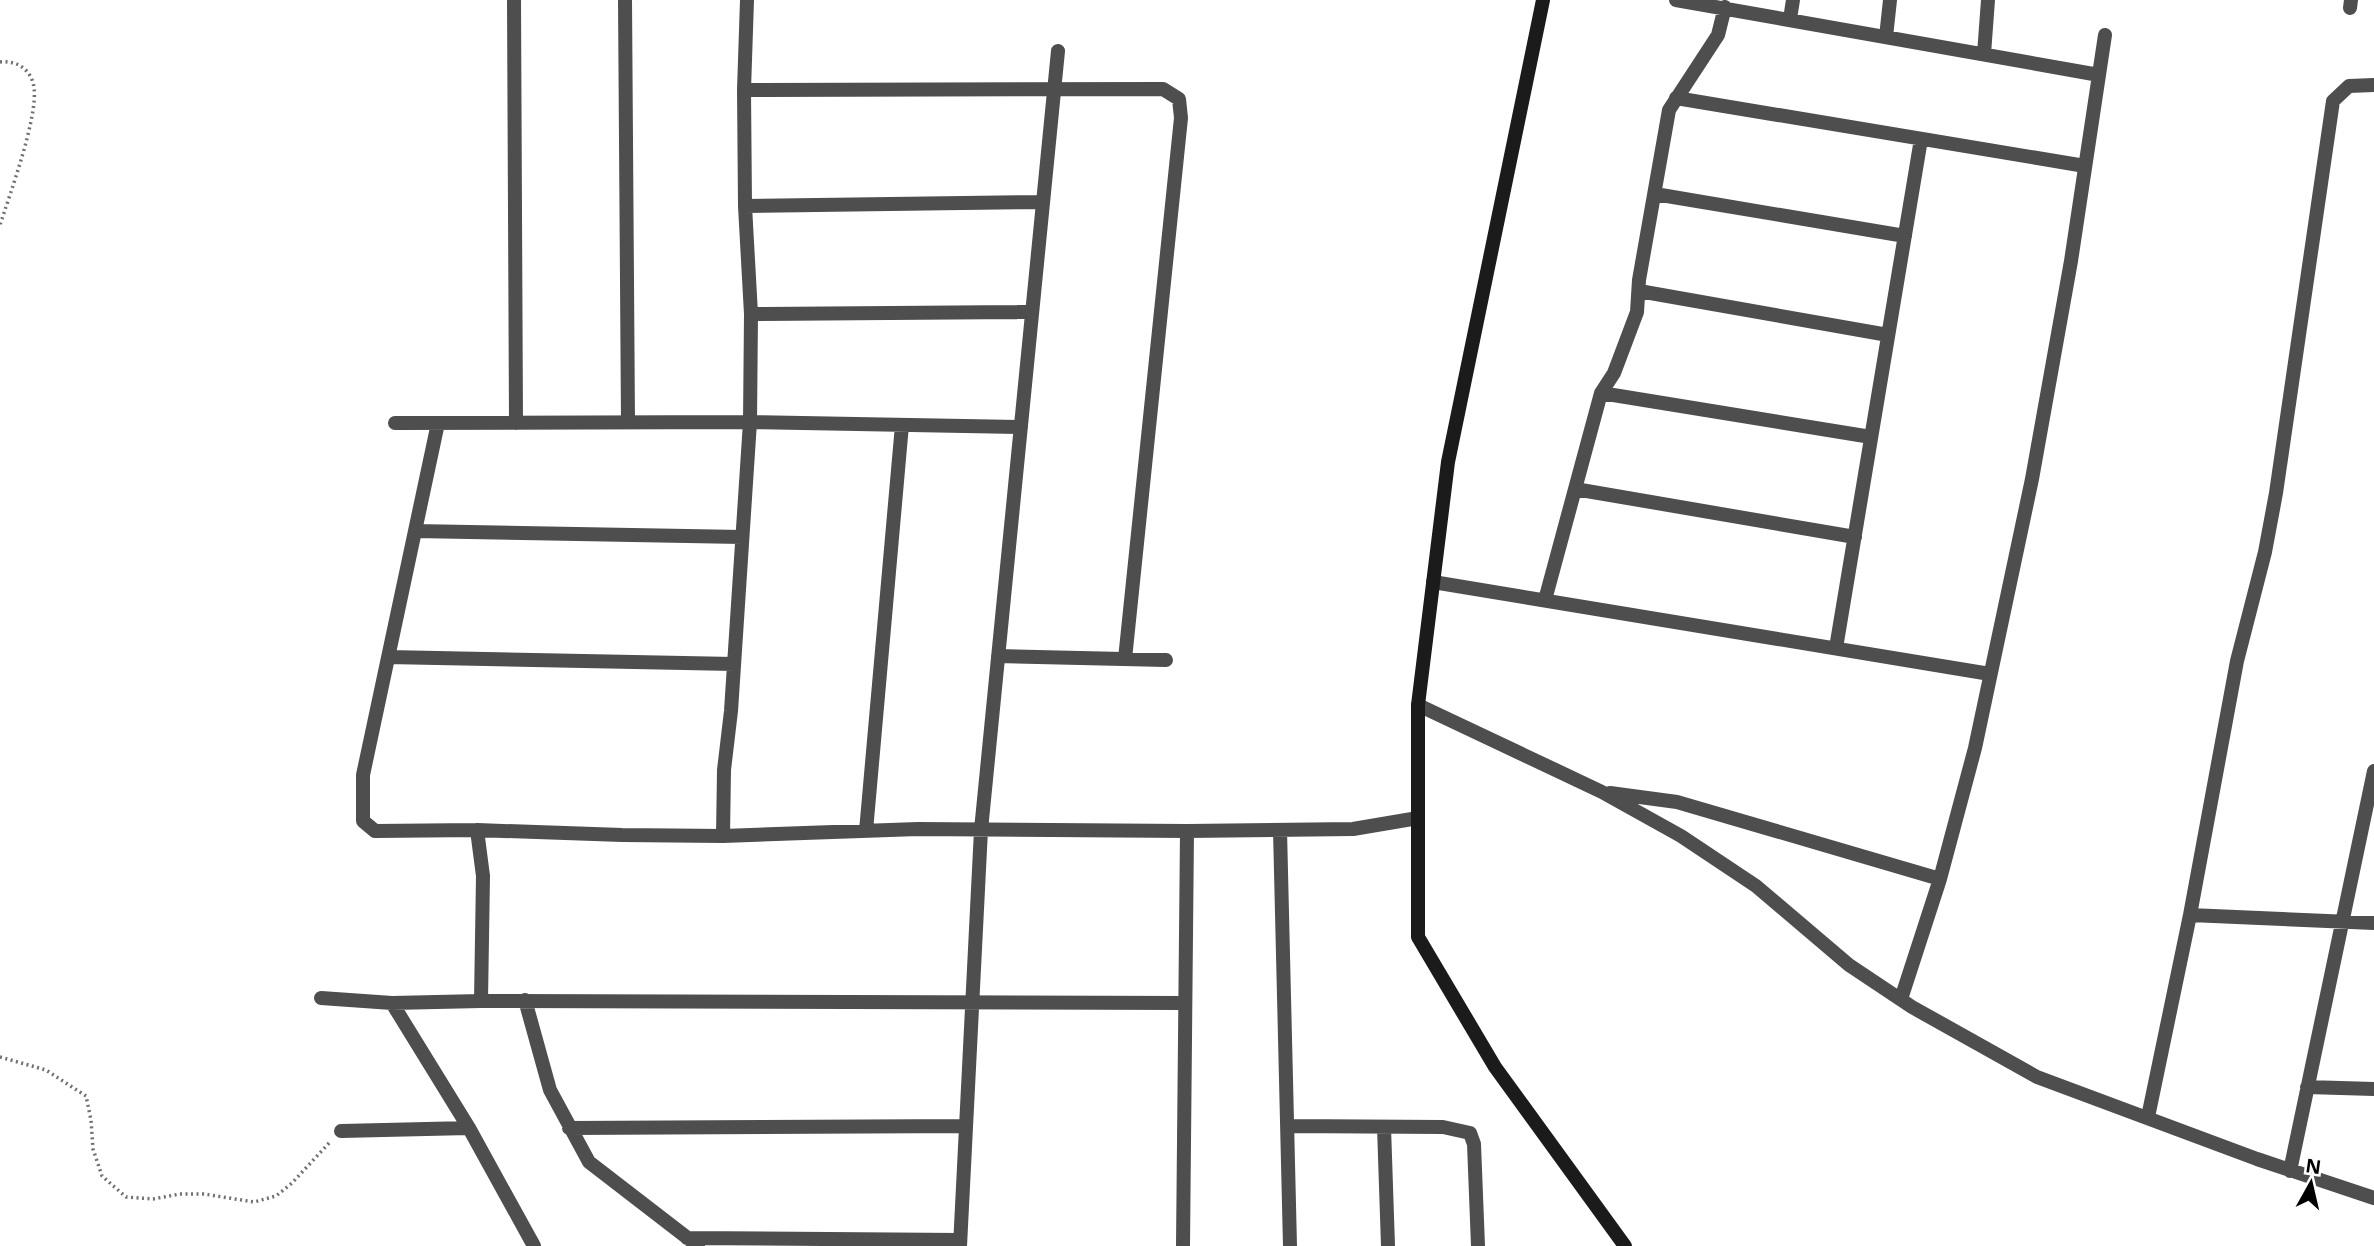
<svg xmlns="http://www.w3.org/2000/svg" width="2374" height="1246" viewBox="0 0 2374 1246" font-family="'Noto Sans',sans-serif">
<rect width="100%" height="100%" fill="#fff"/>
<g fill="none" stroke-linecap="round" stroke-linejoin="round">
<!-- path -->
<path stroke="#707070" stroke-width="3.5" stroke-dasharray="2 3.5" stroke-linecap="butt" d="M0 62C17 60 32 70 34 88 38 117 10 194 0 225
M0 1057 46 1070 86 1096 91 1120 93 1149 102 1176 126 1197 153 1199 180 1194H204L254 1202 276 1196 292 1183 330 1142"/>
<!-- minor -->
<path stroke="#4e4e4e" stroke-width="14" d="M514 0 516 423
M625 0 628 422
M747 0 744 90 745 206 751 314 750 422 731 711 724 770 723 836 918 829 1187 831 1353 829 1418 818
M1676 0 2099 75
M2350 8 2351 0
M1790 19 1793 0
M1886 37 1890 0
M1984 54 1988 0
M744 90 1163 89 1179 99 1181 118 1125 659
M1676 98 2085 166
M1655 194 1905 236
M745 206 1043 202
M1639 291 1888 335
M751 314 1032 312
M1601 393 1871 437
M395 423 750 422 1021 427
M438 423 363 775V821L375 831 477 830
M1575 489 1855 537
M415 531 742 537
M1433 582 1990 674
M1545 600 1601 393 1614 373 1637 312 1639 280 1669 110 1718 35 1725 7
M1836 648 1921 139
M998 656 1166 660
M388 657 734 664
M1418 705 1602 792 1681 836 1756 886 1849 965 1912 1007 2037 1077 2257 1159 2374 1198
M1610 793 1677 802 1940 879
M1280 830 1290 1246
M866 831 902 425
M2190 915 2237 661 2265 552 2276 493 2333 101 2349 86 2374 85
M321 998 392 1003 481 1001 483 876 477 830 622 835 723 836
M1901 999 1940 879 1975 748 2032 479 2071 261 2105 35
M525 1000 550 1090 589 1162 698 1246
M481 1001 1185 1003
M392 1003 469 1128 534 1246
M2307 1087 2374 1089
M2148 1117 2190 915 2374 923
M1288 1126 1443 1127 1470 1133 1474 1144 1478 1246
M1384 1127 1388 1246
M569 1128 966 1126
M341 1131 469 1128
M2290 1171 2374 771
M687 1238 960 1240
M960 1246 981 830 1058 51
M1183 1246 1187 831"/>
<!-- secondary -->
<path stroke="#1b1b1b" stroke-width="14" d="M1543 0 1448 462 1418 705V937L1495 1067 1625 1246"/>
</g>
<!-- north arrow -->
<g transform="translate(2311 1183) rotate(8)" stroke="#ffffff" stroke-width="5" paint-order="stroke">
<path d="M0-5L12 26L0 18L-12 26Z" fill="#000000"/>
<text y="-10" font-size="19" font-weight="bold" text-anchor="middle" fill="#000000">N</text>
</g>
</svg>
